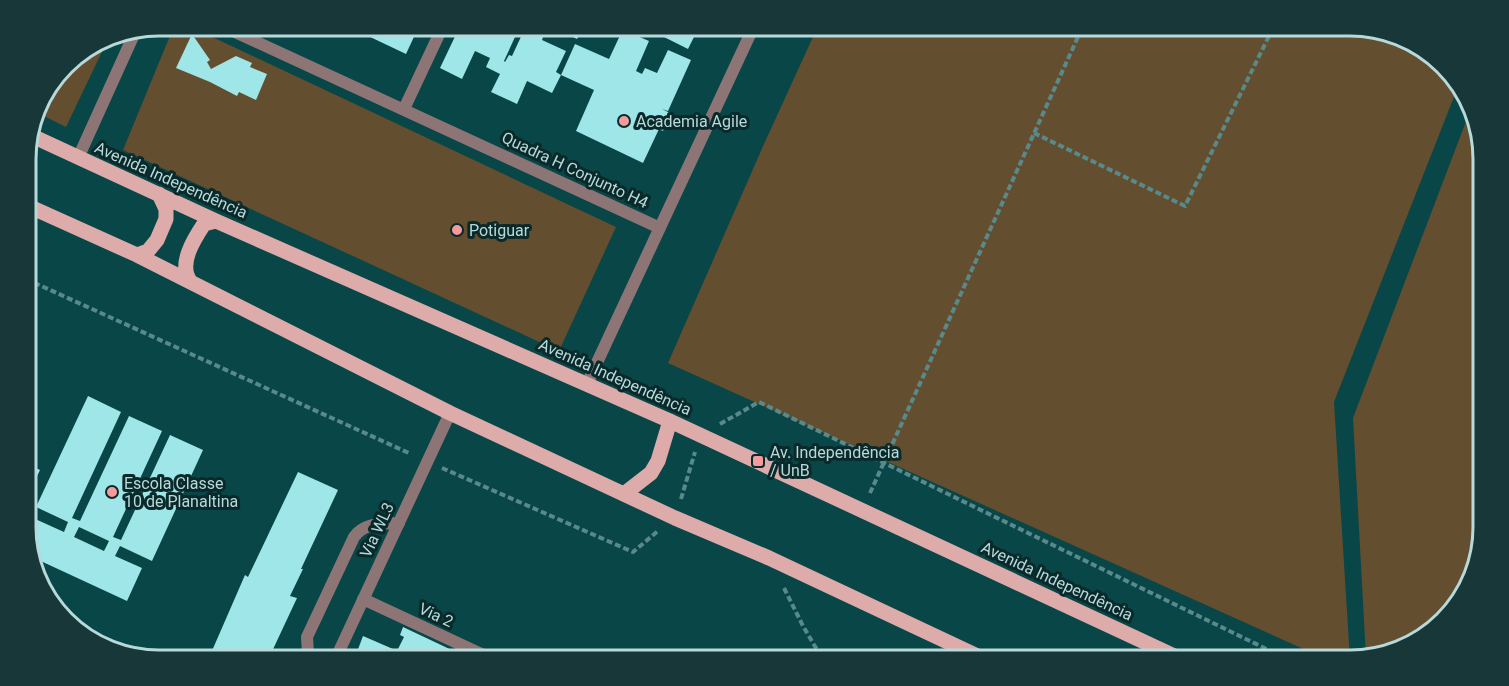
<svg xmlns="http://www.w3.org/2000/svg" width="1509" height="686" viewBox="0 0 1509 686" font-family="Roboto,sans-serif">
<rect width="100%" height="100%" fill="#094647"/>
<!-- green -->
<path fill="#634e2f" d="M174 26H189L616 227 559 351 123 150Z
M818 26H1350L1402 36 1456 78 1459 84 1334 402 1350 660H1328L668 363 764 144Z
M110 35 66 127 36 112C45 80 80 47 110 35Z
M1470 111 1482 141 1483 528 1473 579 1425 638 1366 658 1353 418Z"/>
<!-- building -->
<path fill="#9ee6e8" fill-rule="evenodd" d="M347 26H419L406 54Z
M460 26H520L504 61 505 62 509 55 512 56 526 26H547L542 40 566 51 556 72 561 75 575 44 609 59 623 29 614 26H625L623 30 649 41 636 71 642 74 645 68 657 73 668 50 691 60 668 111 662 109 670 113 663 131 659 129 643 163 576 131 594 90 561 75 552 93 527 81 517 104 491 92 500 74 486 67 490 58 475 51 462 79 440 68Z
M565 26H584L577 39 562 32Z
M656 26H691L698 29 688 49 662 36 663 33 654 29Z
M192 34 210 60 207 62 211 69 236 56 252 63 250 67 267 74 256 100 239 92 237 96 210 82 176 68Z
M88 396 121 412 72 518 80 521 129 416 162 431 113 537 121 540 170 435 203 450 152 561 120 546 115 556 142 568 127 601 32 557 27 545V531L33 518 64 532 68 522 36 507ZM79 527 109 541 104 551 74 537Z
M27 464 40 470 27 497Z
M298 472 338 490 301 569H303L290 596 297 598 268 660H208L245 575 248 577Z
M403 627 458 653 459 650 471 656 472 660H423L425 657 423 656 421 660H354L363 636 393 649 391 653 395 655 404 637 400 635Z"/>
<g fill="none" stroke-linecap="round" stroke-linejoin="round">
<!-- path -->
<path stroke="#598a8b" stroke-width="4" stroke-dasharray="6 3" stroke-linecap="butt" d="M1034 133 1185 206 1274 26
M26 279 411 454
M720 424 759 402 1289 660
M442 468 633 552 658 531
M870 493 1083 26
M681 499 695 452
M784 588 803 626 823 660"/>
<!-- lane -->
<path stroke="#8e7575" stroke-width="12" d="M315 660 308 654 307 637 354 537C365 522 382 524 399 523"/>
<!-- street -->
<path stroke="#8e7575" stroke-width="12" d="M222 26 660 228
M404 109 443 26
M78 158 136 30
M587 384 754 26
M363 599 494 660
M89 636 129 655
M335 660 450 413"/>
<!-- primary -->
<path stroke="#deabab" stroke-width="15" d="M30 135 216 221 670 421 1183 660
M26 205 137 255 450 413 675 518 769 558 986 660
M137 255 148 251 157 240 166 219V209L159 194
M190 281C178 264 194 239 204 224L216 221
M624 494 651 473 658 461 670 421"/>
</g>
<!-- markers -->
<g fill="#f59b9d" stroke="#0a292a" stroke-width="2">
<circle cx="624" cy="121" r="6"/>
<circle cx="457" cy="230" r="6"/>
<rect x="752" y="455" width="12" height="12" rx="3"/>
<circle cx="112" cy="492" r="6"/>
</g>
<g text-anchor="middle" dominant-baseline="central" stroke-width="6" stroke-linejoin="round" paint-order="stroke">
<!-- poi labels -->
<g font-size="16" fill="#b7d9da" stroke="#0a292a" text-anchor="start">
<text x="636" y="121">Academia Agile</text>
<text x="469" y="230">Potiguar</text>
<text x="770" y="452">Av. Independência<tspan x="770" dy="18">/ UnB</tspan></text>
<text x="124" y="483">Escola Classe<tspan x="124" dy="18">10 de Planaltina</tspan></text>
</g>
<!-- street labels -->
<g font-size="16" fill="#b7d9da" stroke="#0a292a">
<text transform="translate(575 170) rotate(25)">Quadra H Conjunto H4</text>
<text transform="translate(171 180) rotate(24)">Avenida Independência</text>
<text transform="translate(615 377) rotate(24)">Avenida Independência</text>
<text transform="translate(377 530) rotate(-65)">Via WL3</text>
<text transform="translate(1057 581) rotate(25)">Avenida Independência</text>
<text transform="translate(436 615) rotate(25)">Via 2</text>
</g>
</g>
<!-- crop -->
<path d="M0 0H1509V686H0ZM159 36H1350A123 123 0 0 1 1473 159V527A123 123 0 0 1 1350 650H159A123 123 0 0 1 36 527V159A123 123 0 0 1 159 36Z" fill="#183738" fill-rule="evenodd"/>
<path fill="none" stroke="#b7d9da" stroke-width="3" d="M159 36H1350A123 123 0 0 1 1473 159V527A123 123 0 0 1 1350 650H159A123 123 0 0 1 36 527V159A123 123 0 0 1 159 36Z"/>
</svg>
